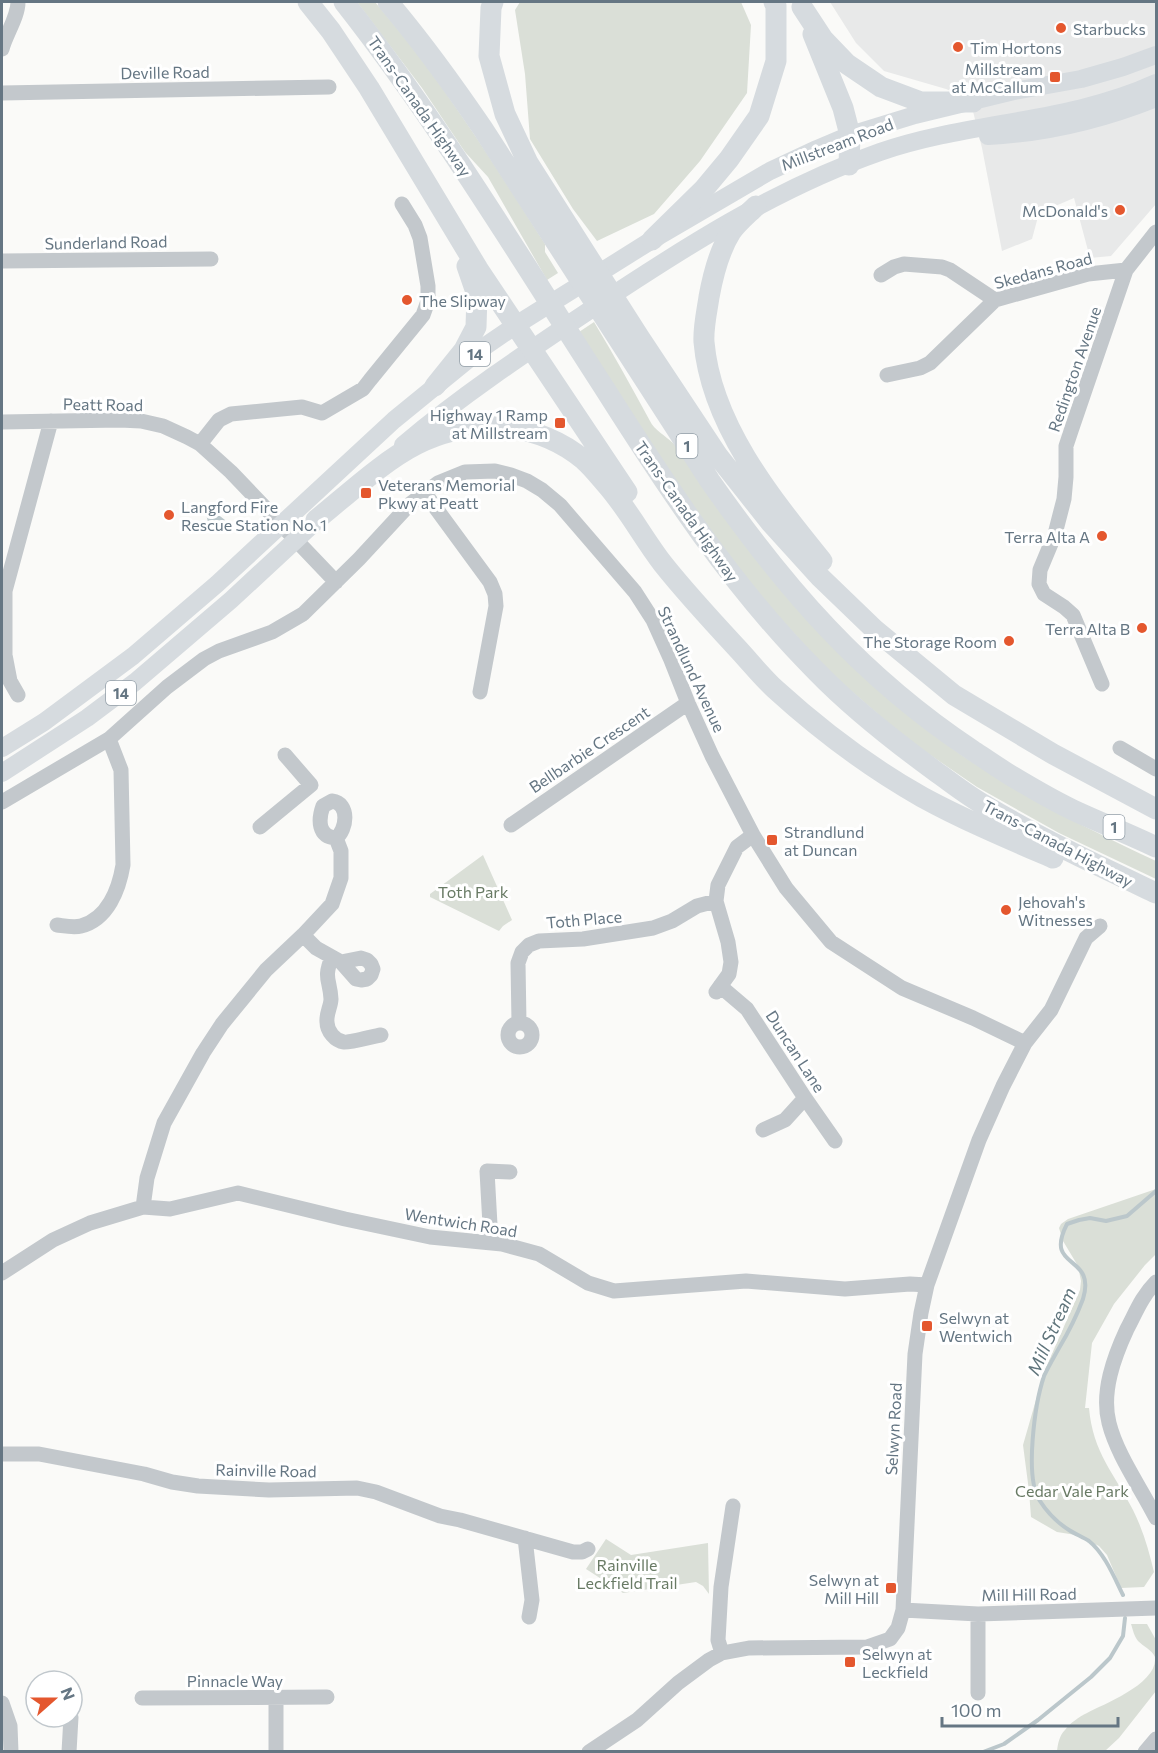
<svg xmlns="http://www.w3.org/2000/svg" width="1158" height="1753" viewBox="0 0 1158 1753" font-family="Commissioner,sans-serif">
<rect width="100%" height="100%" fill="#fafaf8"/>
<!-- built -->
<path fill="#e8e9e9" d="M830 2H1156V204L1111 256 1090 258 1074 198 1039 213 1032 239 1002 251 982 148 970 99 946 89 884 71 856 43Z"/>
<!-- green -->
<path fill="#dadfd7" d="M357 2H375C440 77 492 161 545 244V252L558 273 547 280 488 177 465 152 422 88Z
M520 2H741L751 25 747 93 700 161 654 214 597 241 573 209 530 139 525 74 515 10Z
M594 322C614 355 632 388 650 421 654 430 666 436 673 443 682 452 689 466 696 477 765 579 845 672 946 744 1011 791 1084 827 1156 861V879L1059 833 977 787 907 739 828 671 752 587 677 483 579 332Z
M483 855 512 920 503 926 499 931 430 897V894Z
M1156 1189V1254L1145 1265 1114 1304 1092 1343 1085 1408H1089C1093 1453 1114 1473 1133 1510 1143 1530 1149 1551 1154 1572L1144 1587 1121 1588 1107 1555 1099 1546 1076 1535 1057 1532 1031 1517 1029 1491 1023 1445 1044 1372 1080 1290 1081 1281 1078 1266 1063 1241 1059 1228 1061 1224 1068 1219Z
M606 1539 631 1555 708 1543 709 1594 703 1586 696 1582 623 1593 586 1569Z
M1131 1624H1147L1156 1640V1691L1119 1738 1105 1751H1057C1058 1744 1059 1736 1065 1730 1070 1723 1079 1717 1087 1713 1103 1704 1158 1684 1155 1657 1152 1650 1143 1646 1138 1641 1134 1636 1133 1630 1131 1624Z"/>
<!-- water -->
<path fill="#bbc7cb" d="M212 510 225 520 217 527 216 530 211 532 207 528 208 522 206 514 209 511Z"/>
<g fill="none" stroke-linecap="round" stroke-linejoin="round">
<!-- stream -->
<path stroke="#bbc7cb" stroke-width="4" d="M1123 1595C1114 1577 1105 1554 1089 1541 1083 1537 1075 1534 1069 1530 1058 1523 1047 1512 1040 1501 1024 1478 1035 1403 1044 1376 1048 1367 1054 1357 1059 1348 1068 1333 1077 1315 1083 1299 1097 1253 1043 1271 1067 1224L1079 1220 1090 1218 1106 1221 1127 1216 1156 1191
M983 1752 1004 1744 1038 1720 1091 1677 1110 1658 1123 1636 1125 1618"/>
<!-- minor -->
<path stroke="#c3c8cc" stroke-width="15" d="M2 49C6 34 18 17 18 2
M2 93 329 87
M2 261 211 259
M881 275 894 267 904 264 942 267 950 270 995 300
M887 375 920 368 930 363 995 300 1088 274 1126 270
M2 422 120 420 141 421 163 426 187 437 200 444 231 472 336 582
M200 444 219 420 231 414 302 407 322 413 363 389 370 380 423 315 428 301V286L420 238 415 225 402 204
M424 492 490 582 495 594 496 606 480 692
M1102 684 1073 615 1064 607 1044 594 1039 584 1040 570 1055 534 1064 499 1066 477V446L1071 431 1126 270 1156 232
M18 695 10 681 5 655V591L51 421
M1120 748 1156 769
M332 801C350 803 347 830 336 838 318 837 318 820 323 806Z
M2 802 109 739 167 687 204 659 219 651 272 632 303 614 359 559 410 504 438 483 465 472 495 471 511 475 527 481 542 490 560 505 635 592 653 620 671 660 688 703 712 756 753 835 786 888 831 942 902 988 973 1018 1025 1043
M511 825 688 703
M260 827 311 785 285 755
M57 925C65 926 74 928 81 926 108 919 119 889 123 865L121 770 109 739
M303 935 316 948 341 962 356 979 361 980 367 979 371 975 373 969 371 964 367 960 361 958 341 962
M332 957C323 979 330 979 331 999 331 1006 326 1014 327 1022 327 1031 335 1041 344 1042 349 1043 374 1036 381 1035
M720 986 747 1009 805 1098 835 1141
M716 992 729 974 731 962 728 942 716 901 718 885 737 847 753 835
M519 1022 518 963 522 952 529 945 539 941 583 939 653 928 672 921 697 906 716 901
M508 1035a12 12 0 1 1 24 0a12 12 0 1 1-24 0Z
M763 1130 785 1120 805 1098
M143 1207 147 1178 164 1123 203 1053 222 1024 266 970 303 935 332 904 341 878V851L336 838
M491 1243 487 1171 510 1172
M2 1273 53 1240 90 1223 143 1207 170 1209 238 1193 345 1219 430 1237 502 1244 539 1254 588 1283 614 1291 746 1281 845 1289 910 1284 927 1285
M1156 1282C1142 1296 1136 1312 1127 1329 1114 1357 1101 1392 1109 1423 1117 1455 1141 1488 1156 1518
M2 1454H39L144 1474 172 1482 198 1486 269 1490 357 1488 376 1492 440 1516 460 1520 573 1552H582L588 1549
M525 1538 532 1600 529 1617
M903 1610 978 1614 1156 1608
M722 1653 718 1640 721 1587 733 1506
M978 1693V1614
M142 1698 327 1697
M276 1698V1752
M72 1699V1695
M2 1703 10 1726 11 1752
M69 1752 71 1717
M589 1752 637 1720 678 1683 709 1660 722 1653 749 1648 867 1647 890 1639 898 1628 903 1610 915 1354 921 1313 927 1285 979 1140 1003 1086 1025 1043 1051 1010 1086 938 1100 926
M1145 1752 1156 1739"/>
<!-- major -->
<path stroke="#d6dbdf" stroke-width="18" d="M988 136C1047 133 1101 120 1156 98
M403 445C461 396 524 354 587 312 680 250 774 189 880 152 970 121 1069 123 1156 83
M2 748 44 722 133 656 217 584 394 420 481 349 516 325 652 240 770 171 817 149 850 135 915 115 1014 91 1081 79 1123 67 1156 55
M2 773 87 718 135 682 231 600 326 512"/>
<!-- highway -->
<path stroke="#d6dbdf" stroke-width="21" d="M308 2 331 31 369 88 478 269 627 492
M344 2C439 123 519 256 603 386 667 487 732 587 817 672 853 709 894 741 935 771 952 783 968 796 986 806 1041 839 1099 866 1156 893
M388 2C422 42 453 85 483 129L710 481C785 588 862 677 972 750 984 758 997 767 1010 775 1030 787 1052 800 1073 810 1101 823 1129 834 1156 847
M493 2 491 8 489 56 505 114 528 163 639 337 718 456 771 523 820 577 874 629 954 695 1053 754 1156 809
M802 7 823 39 847 64 881 87 921 102H973
M813 34 843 108 850 135 849 165
M756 206C748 214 737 223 731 232 719 251 713 275 709 297 707 311 703 328 704 342 711 425 772 499 822 561
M652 240 704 189 729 159 759 116 776 61V6L774 2
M435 386 464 350 476 327 477 295 467 266
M316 520C346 496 383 461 417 444 471 417 537 421 584 460 592 467 599 476 606 484 628 509 643 538 663 564 686 593 712 621 737 648 750 662 762 677 775 689 820 730 869 767 922 797 964 820 1009 839 1053 858"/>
</g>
<!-- markers -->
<g fill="#e4572e" stroke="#fff" stroke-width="2">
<circle cx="1061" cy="28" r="6"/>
<circle cx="958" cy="47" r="6"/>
<rect x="1049" y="71" width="12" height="12" rx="3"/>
<circle cx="1120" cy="210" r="6"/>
<circle cx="407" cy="300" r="6"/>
<rect x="554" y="417" width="12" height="12" rx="3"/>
<rect x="360" y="487" width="12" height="12" rx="3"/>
<circle cx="169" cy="515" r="6"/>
<circle cx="1102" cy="536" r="6"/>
<circle cx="1142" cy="628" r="6"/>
<circle cx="1009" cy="641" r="6"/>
<rect x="766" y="834" width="12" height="12" rx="3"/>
<circle cx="1006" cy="910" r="6"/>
<rect x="921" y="1320" width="12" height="12" rx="3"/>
<rect x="885" y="1582" width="12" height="12" rx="3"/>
<rect x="844" y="1656" width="12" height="12" rx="3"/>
</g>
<g text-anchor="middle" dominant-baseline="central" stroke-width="6" stroke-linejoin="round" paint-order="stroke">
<!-- shield labels -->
<g fill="#fff" stroke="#939fa8" stroke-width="1.5">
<rect x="460" y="342" width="30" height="24" rx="4.5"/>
<rect x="676.5" y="434" width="21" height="24" rx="4.5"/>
<rect x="106" y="681" width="30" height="24" rx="4.5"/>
<rect x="1103.5" y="815" width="21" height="24" rx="4.5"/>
</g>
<g font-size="15" font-weight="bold" fill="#657683">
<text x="475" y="354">14</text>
<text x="687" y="446">1</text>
<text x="121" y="693">14</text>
<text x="1114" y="827">1</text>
</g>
<!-- poi labels -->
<g font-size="16" fill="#657683" stroke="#fff" text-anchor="start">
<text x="1073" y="28">Starbucks</text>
<text x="970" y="47">Tim Hortons</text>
<text x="1043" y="68" text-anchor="end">Millstream<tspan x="1043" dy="18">at McCallum</tspan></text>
<text x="1108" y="210" text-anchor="end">McDonald's</text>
<text x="419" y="300">The Slipway</text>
<text x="548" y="414" text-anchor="end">Highway 1 Ramp<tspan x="548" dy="18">at Millstream</tspan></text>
<text x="378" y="484">Veterans Memorial<tspan x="378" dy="18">Pkwy at Peatt</tspan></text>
<text x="181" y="506">Langford Fire<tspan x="181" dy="18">Rescue Station No. 1</tspan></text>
<text x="1090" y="536" text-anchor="end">Terra Alta A</text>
<text x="1130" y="628" text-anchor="end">Terra Alta B</text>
<text x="997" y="641" text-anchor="end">The Storage Room</text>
<text x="784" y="831">Strandlund<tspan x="784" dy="18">at Duncan</tspan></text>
<text x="1018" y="901">Jehovah's<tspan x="1018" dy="18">Witnesses</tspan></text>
<text x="939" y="1317">Selwyn at<tspan x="939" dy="18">Wentwich</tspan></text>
<text x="879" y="1579" text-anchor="end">Selwyn at<tspan x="879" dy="18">Mill Hill</tspan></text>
<text x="862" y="1653">Selwyn at<tspan x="862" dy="18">Leckfield</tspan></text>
</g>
<!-- street labels -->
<g font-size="16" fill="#657683" stroke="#fff">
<text transform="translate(165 72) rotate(-1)">Deville Road</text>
<text transform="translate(420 106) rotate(55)">Trans-Canada Highway</text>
<text transform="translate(837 144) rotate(-21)">Millstream Road</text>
<text transform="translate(106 242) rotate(-1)">Sunderland Road</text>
<text transform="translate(1043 270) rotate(-15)">Skedans Road</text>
<text transform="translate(1074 369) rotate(-71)">Redington Avenue</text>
<text transform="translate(103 404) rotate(1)">Peatt Road</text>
<text transform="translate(687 511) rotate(55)">Trans-Canada Highway</text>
<text transform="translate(692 669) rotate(65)">Strandlund Avenue</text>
<text transform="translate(589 749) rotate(-34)">Bellbarbie Crescent</text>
<text transform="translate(1058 843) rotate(28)">Trans-Canada Highway</text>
<text transform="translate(584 919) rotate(-5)">Toth Place</text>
<text transform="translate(796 1051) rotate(57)">Duncan Lane</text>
<text transform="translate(461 1222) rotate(9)">Wentwich Road</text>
<text transform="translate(893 1429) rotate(-87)">Selwyn Road</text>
<text transform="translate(266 1470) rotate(1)">Rainville Road</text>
<text transform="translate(1029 1594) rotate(-1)">Mill Hill Road</text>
<text x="235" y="1680">Pinnacle Way</text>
</g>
<!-- park labels -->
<g font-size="16" fill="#687a64" stroke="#fff">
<text x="473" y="891">Toth Park</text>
<text x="1072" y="1490">Cedar Vale Park</text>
<text x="627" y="1564">Rainville<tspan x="627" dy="18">Leckfield Trail</tspan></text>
</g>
<!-- water labels -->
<g font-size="18" font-style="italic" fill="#60757c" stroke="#fff">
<text transform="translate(1051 1331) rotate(-66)">Mill Stream</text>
</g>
</g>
<!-- border -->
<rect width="1158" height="1753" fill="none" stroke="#657683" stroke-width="6"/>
<!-- north arrow -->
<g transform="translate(54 1699) rotate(69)"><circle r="28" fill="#ffffff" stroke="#c1c8cd" stroke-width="1.5"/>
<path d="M0-4.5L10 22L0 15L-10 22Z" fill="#e4572e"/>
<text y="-9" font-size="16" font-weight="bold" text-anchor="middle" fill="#657683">N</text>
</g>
<!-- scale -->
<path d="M942 1717v9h176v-9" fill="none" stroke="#657683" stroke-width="3"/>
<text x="951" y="1717" font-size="18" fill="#657683" stroke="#ffffff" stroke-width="4.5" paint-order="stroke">100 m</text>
</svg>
